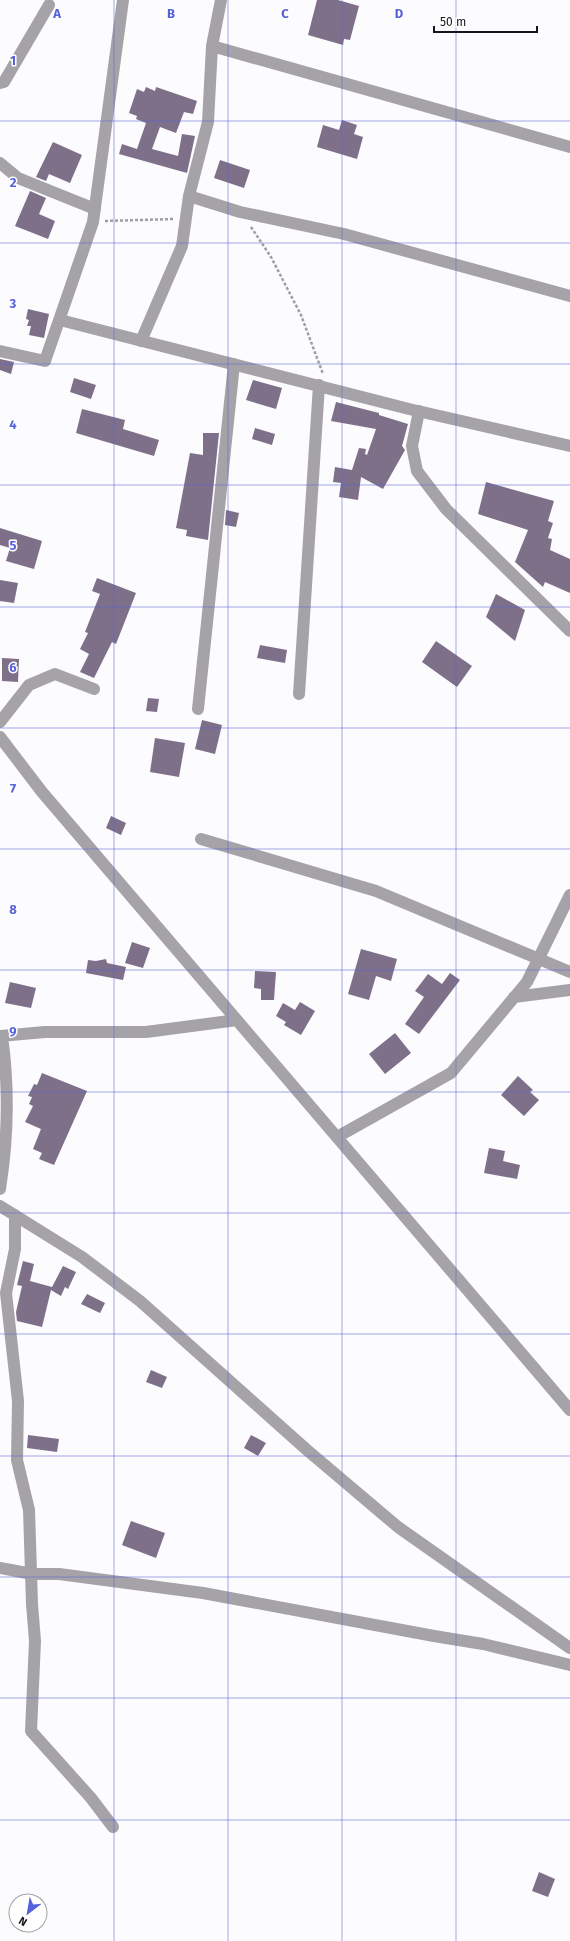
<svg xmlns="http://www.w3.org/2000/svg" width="570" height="1941" viewBox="0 0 570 1941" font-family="'Fira Sans',sans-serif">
<rect width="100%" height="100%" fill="#fcfbfd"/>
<!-- building -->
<path fill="#7f708a" d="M317 0H338L359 6 350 40 344 39 343 45 308 35Z
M146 87 155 91 156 87 197 101 193 114 184 112 176 133 160 127 152 149 178 156 182 134 195 136 187 173 119 154 122 144 137 149 146 123 136 119 137 116 129 113 137 89 144 92Z
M342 120 357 125 354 134 363 137 357 159 317 147 323 125 339 130Z
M53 142 82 155 70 183 49 174 46 181 36 177Z
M220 160 250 170 244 188 214 178Z
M30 191 46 198 39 214 55 221 48 239 15 226Z
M28 309 49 314 44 338 29 335 31 326H27L29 320 26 319Z
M0 359 14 362 11 374 0 370Z
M74 378 96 385 91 399 70 392Z
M253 380 282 388 276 409 246 400Z
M336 402 379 413V415L408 424 402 446 405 450 383 489 361 477 358 500 339 497 341 483 333 482 335 467 352 470 359 448 366 449 365 454 367 455 376 429 331 421Z
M82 409 125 420 123 429 159 440 154 456 76 433Z
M255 428 275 434 272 445 252 439Z
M203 433H219L208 540 186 536 187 530 176 528 190 453 203 455Z
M486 482 554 501 548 521 553 523 548 538 552 539 550 550 570 559V593L545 582 543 587 515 562 528 530 478 514Z
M226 510 239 513 236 527 225 525Z
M0 528 42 541 34 569 6 561 10 548 0 545Z
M97 578 136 593 116 644 112 642 94 678 80 672 89 654 80 649 88 633 85 632 100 594 92 591Z
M0 580 18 583 14 603 0 601Z
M496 594 525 610 515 641 486 617Z
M436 641 472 666 457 687 422 662Z
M260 645 287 650 285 663 257 658Z
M2 658 19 659 18 682 2 681Z
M148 698 159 699 157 712 146 711Z
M202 720 222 725 215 754 195 749Z
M155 738 185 743 179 777 150 772Z
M111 816 126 823 121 835 106 828Z
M132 942 150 948 143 968 125 963Z
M361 949 397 959 391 981 376 976 369 1000 348 994Z
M106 959 107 963 126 967 123 980 86 973 88 960 96 961Z
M255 971 276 972 274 1000H261V989L254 988Z
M450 973 460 980 419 1034 405 1024 424 997 415 991 428 974 442 984Z
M10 982 36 988 31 1008 5 1003Z
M300 1002 315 1011 301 1035 284 1025 286 1022 276 1016 283 1003 295 1010Z
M395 1033 411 1053 385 1074 369 1054Z
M42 1073 87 1091 54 1165 39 1159 42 1153 33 1149 41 1129 25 1122 33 1106 29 1104 32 1097 28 1096 34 1084 37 1085Z
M518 1076 533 1090 530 1092 539 1100 524 1116 501 1095Z
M489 1148 505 1151 503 1161 520 1165 517 1179 484 1173Z
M23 1261 34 1264 30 1281 52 1287 51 1289 63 1266 76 1272 68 1289 65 1287 61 1296 51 1290 42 1327 17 1321 16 1312 22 1286 17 1285Z
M87 1294 105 1303 100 1313 81 1304Z
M151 1370 167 1377 162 1388 146 1382Z
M28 1435 59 1439 57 1452 27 1448Z
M251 1435 266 1443 258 1456 244 1448Z
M131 1521 165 1533 156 1558 122 1545Z
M539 1872 555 1879 548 1897 532 1891Z"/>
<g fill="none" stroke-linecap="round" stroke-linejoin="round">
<!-- path -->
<path stroke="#a09ea1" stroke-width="2.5" stroke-dasharray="3 2" stroke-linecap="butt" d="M105 221 173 219
M251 227 271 257 301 315 323 374"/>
<!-- minor -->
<path stroke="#a6a3a8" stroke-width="12" d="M212 46 570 147
M0 83 4 82 49 5
M0 163 18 178 95 209
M189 196 240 212 344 234 570 296
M60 320 409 409 570 446
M141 341 182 246 189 196 208 122 212 46 221 0
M0 351 45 361 93 222 123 0
M419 411 412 446 417 471 446 509 570 631
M299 694 319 385
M198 709 234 364
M0 722 29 685 55 674 94 689
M0 737 42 792 570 1410
M201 839 376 891 570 972
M514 997 570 990
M0 1036 45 1032H146L237 1020
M337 1137 451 1073 527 982 570 895
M0 1189C8 1139 9 1086 2 1036
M0 1206 82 1257 140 1301 307 1450 398 1527 570 1648
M15 1215V1249L6 1293 18 1401 17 1460 29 1510 32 1604 35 1641 31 1731 91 1798 113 1827
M0 1568 32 1574H59L203 1593 434 1636 483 1644 570 1665"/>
</g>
<!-- grid -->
<path fill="none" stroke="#5762d9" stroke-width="1" stroke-opacity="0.55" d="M114 0V1941M228 0V1941M342 0V1941M456 0V1941M0 121H570M0 243H570M0 364H570M0 485H570M0 607H570M0 728H570M0 849H570M0 970H570M0 1092H570M0 1213H570M0 1334H570M0 1456H570M0 1577H570M0 1698H570M0 1820H570"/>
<g font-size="13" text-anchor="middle" font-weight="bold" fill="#5762d9" stroke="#fff" stroke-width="3" stroke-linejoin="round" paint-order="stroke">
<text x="57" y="18">A</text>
<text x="171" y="18">B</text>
<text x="285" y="18">C</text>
<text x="399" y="18">D</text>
<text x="13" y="65">1</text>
<text x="13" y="187">2</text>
<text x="13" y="308">3</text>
<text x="13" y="429">4</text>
<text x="13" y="550">5</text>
<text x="13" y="672">6</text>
<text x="13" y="793">7</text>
<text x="13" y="914">8</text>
<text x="13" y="1036">9</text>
</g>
<!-- north arrow -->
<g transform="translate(28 1913) rotate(211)"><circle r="19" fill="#ffffff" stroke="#a3a1a3"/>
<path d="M0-3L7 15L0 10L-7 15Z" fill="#5762d9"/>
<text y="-6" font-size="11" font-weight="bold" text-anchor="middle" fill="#18151a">N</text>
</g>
<!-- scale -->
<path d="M434 26v6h103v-6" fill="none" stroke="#18151a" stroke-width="2"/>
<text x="440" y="26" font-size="12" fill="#18151a" stroke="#ffffff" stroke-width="3" paint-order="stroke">50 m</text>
</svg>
